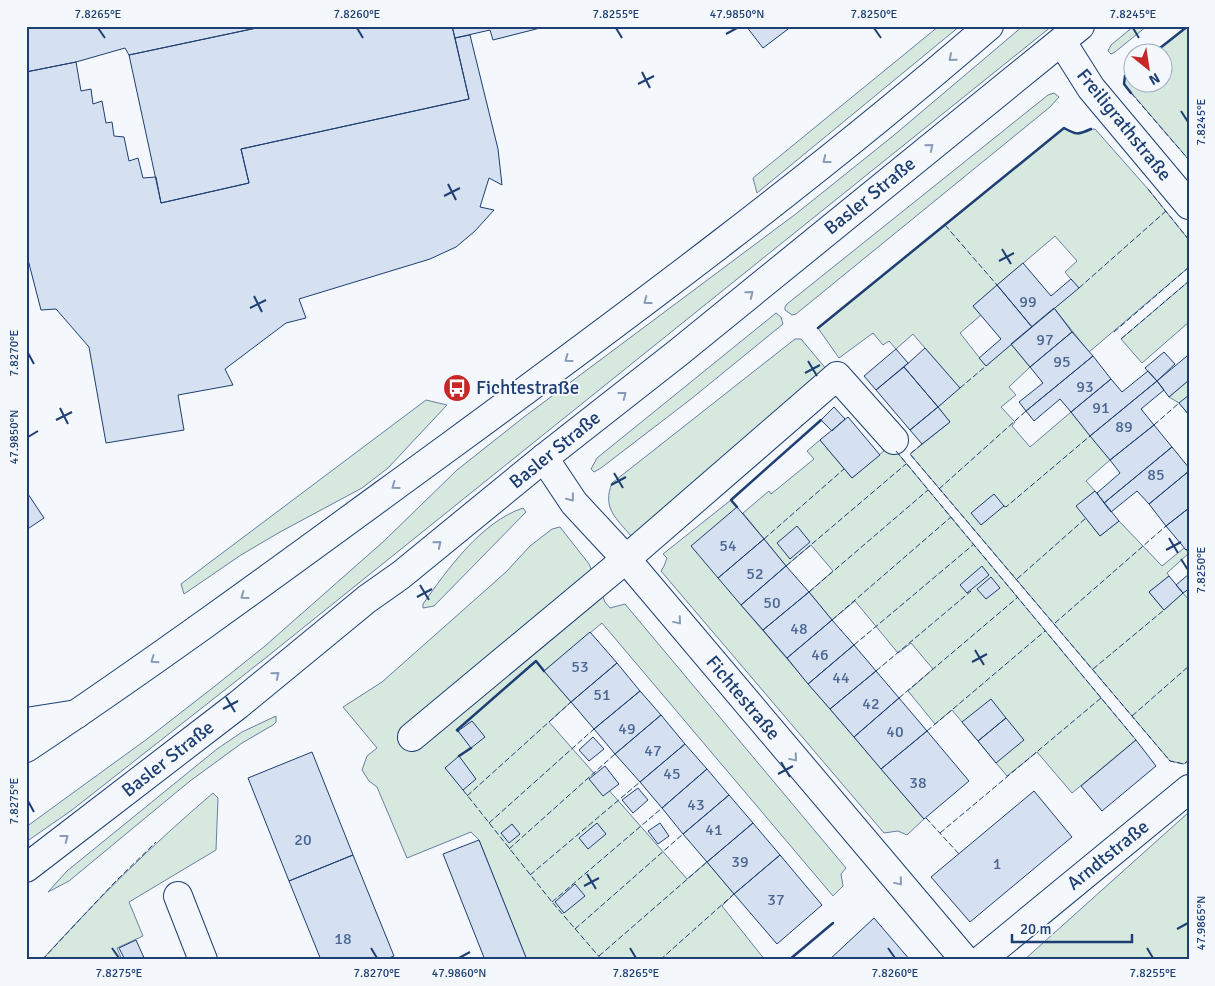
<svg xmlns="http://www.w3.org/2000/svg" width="1215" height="986" viewBox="0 0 1215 986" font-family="Signika,sans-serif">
<rect width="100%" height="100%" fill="#f4f7fb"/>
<!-- green -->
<path fill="#d7e8df" stroke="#687fa3" d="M939 26H960L757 193 753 178Z
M1023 26H1052L268 656 72 810 26 842V827L147 739 215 686 265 646 384 541 457 470 524 417 797 213 893 136Z
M1134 26H1147L1115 52 1111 54 1108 51 1111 45Z
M1189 26V160L1124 84 1125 76 1132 70V82H1162V52H1155Z
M1054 93 1059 97 1050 107 796 314 792 315 785 310V307L787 304 1048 95Z
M1064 128C1083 139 1078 130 1095 129L1148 189 1189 240V267L1089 352 1054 308 1078 288 1065 272 1077 261 1055 236 973 306 981 315 960 333 986 366 1011 344 1030 367 1009 387 1016 395 1001 407 1015 422 1012 426 1030 447 1071 412 1110 460 1086 481 1095 491 1077 506 1100 536 1119 521 1162 566 1184 548 1189 553 1167 573 1169 576 1149 592 1164 610 1183 593 1189 600V760L1184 764 1170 761 910 454 950 422 938 407 959 388 913 334 896 349 889 341 883 345 873 333 839 358 818 328Z
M1189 281V322L1142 363 1121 339Z
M776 313 781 317 783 324 691 399 601 468 594 472 591 469 597 458Z
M795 339H801L827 370 634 537 631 536C616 518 602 508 612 483Z
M1189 380V415L1179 403 1169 397Z
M426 400 447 405 388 468 362 488 280 532 241 555 184 594 181 584Z
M820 440 852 478 891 445 1136 740 1072 793 1037 752 1007 776 952 710 935 724 908 691 933 669 911 643 898 653 855 601 832 620 809 592 833 571 811 545 786 566 743 513 769 491 771 494 814 459 807 451Z
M731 500 737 507 741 605 924 819 907 835 898 831 884 833 661 571 664 566 667 558 663 554Z
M523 508 526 512 434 606 423 608V604C447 570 481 522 523 508Z
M560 527 589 564 605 602 610 608 625 604 846 868 841 874 843 886 833 896 602 623 544 671 571 702 549 722 687 879 707 862 734 894 722 906 765 960H527L479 840 471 832 407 858 377 787 369 781 362 770 367 756 377 748 343 707 382 682 506 572 530 546 552 529Z
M276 716V722L273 725 242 743 190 781 69 881 48 892 67 871 217 749 242 732Z
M213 793 218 798 216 850 129 902 143 936 117 948 122 960H42C96 900 152 845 213 793Z
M1189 812V960H1024Z"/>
<!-- building -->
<path fill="#d5e0f0" stroke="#1d3f73" d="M26 26H266L129 55 125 48 76 62 26 72Z
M266 26H452L469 99 241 149 249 183 161 203 129 55Z
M452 26H548L493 40 490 30 455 38Z
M746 26H792L763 48Z
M470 35 498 149 502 185 489 178 480 207 494 210 475 231 456 247 430 259 299 299 306 318 286 323 225 369 233 385 178 395 184 430 106 443 89 347 56 309 41 310 26 252V72L76 62 81 91 91 89 93 104 102 101 106 123 112 122 114 136 124 137 129 161 138 158 143 178 156 177 161 203 249 183 241 149 469 99 455 38Z
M1023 263 1051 296 1071 279 1079 288 1032 327 997 285Z
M997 285 1032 327 986 366 979 358 1001 339 973 306Z
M1054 308 1072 332 1030 367 1011 344Z
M1072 332 1093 356 1026 411 1019 402 1043 383 1030 367Z
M925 348 960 388 938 407 904 367Z
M896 349 908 363 876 390 864 376Z
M1164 352 1175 364 1157 381 1145 368Z
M1093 356 1111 379 1071 412 1060 399 1034 421 1026 411Z
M1187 356 1189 359V380L1169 397 1157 381Z
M904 367 938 407 910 430 876 390Z
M1148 371 1157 381 1090 436 1071 412 1111 379 1122 392Z
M1157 381 1164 390 1141 409 1154 425 1110 460 1090 436Z
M1189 395V415L1179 403Z
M834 407 845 419 832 431 821 420Z
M938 407 950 422 922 444 910 430Z
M848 417 880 455 852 478 820 440Z
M1154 425 1172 447 1104 503 1097 493 1120 473 1110 460Z
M1172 447 1189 468V471L1149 504 1137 491 1111 512 1104 503Z
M1189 471V508L1166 526 1149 504Z
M26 491 44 518 26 530Z
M1095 491 1119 521 1100 536 1076 506Z
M994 494 1004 506 981 525 971 513Z
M737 507 764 539 718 578 691 546Z
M1189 508V547L1186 550 1166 526Z
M797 526 810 542 790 559 777 543Z
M764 539 786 566 741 605 718 578Z
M786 566 809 592 763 630 741 605Z
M982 566 989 575 967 593 960 585Z
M1189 574V589L1183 593 1176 585Z
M1169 576 1183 593 1164 610 1149 592Z
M991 577 1000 588 986 599 977 589Z
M809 592 832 620 787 658 763 630Z
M832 620 854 645 808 684 787 658Z
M590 632 617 663 571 702 544 671Z
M854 645 876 671 830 709 808 684Z
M617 663 640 691 594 729 571 702Z
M876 671 899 698 854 737 830 709Z
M640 691 661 715 615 754 594 729Z
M899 698 927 731 881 769 854 737Z
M991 699 1006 718 978 741 962 722Z
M661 715 685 744 640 782 615 754Z
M1006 718 1024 740 996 763 978 741Z
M472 721 485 737 471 748 458 731Z
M927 731 969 781 924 819 881 769Z
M593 737 604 749 589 761 579 750Z
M1136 740 1156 766 1102 811 1081 786Z
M685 744 707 769 662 808 640 782Z
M312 752 353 855 289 881 248 778Z
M459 756 476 779 463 790 445 768Z
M605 766 619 784 603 796 589 779Z
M707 769 729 795 683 834 662 808Z
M638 788 648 800 633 813 622 800Z
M1034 791 1072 837 970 922 931 877Z
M729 795 753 823 707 862 683 834Z
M597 823 606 834 588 849 579 838Z
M660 823 669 836 658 844 648 831Z
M753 823 780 855 734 894 707 862Z
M512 824 520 834 509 843 501 833Z
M479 840 527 960H485L443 854Z
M353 855 394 956 384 960H321L289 881Z
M780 855 822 905 777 944 734 894Z
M575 884 585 896 564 913 555 902Z
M874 918 910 960H829Z
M136 940 145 960H125L119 948Z"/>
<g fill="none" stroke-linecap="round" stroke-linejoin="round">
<!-- minor casing -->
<g stroke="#1d3f73" stroke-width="30">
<path id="minor" d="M1062 42 1091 88 1189 205
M544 458 574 503 626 559 965 960
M26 722 77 714
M412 737 626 559 837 376 894 440
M178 896 203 960
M981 960 1189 789"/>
</g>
<!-- major casing -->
<g stroke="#1d3f73" stroke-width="30">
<path id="major" d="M26 748C170 652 310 548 450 446 634 311 817 175 989 26
M26 868 238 705 367 599 401 575 544 458 679 352 1080 26"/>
</g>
<!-- minor -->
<use href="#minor" stroke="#f4f7fb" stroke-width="28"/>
<!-- major -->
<use href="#major" stroke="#f4f7fb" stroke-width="28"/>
<!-- fence -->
<path stroke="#1d3f73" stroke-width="1" stroke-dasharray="6 2.5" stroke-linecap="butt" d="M1131 93 1189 160
M1148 189 1189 240
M945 225 997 285
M1079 288 1166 211
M1114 332 1189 267
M1121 339 1189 281
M960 388 986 366
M1154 425 1179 403
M922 444 910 454 1170 761 1184 764 1189 760
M896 451 1136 740
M939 489 1026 411
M1004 506 1006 507 1090 436
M764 539 844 469
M786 566 906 464
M1017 579 1086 518
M809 592 928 490
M832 620 951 517
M1055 623 1166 526
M854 645 974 544
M1093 669 1164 610
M876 671 971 591
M899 698 1018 597
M1132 716 1189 666
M927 731 1045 631
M463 790 552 902 602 960
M467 796 571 702
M926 818 959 854
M489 823 594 729
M940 833 1101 698
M509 849 615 754
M530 875 640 782
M552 902 662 808
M575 929 683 834
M599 956 707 862
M42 960 113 884 156 842
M660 960 734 894"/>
<!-- wall -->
<path stroke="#1d3f73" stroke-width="2.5" d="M1155 52 1188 26
M1131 93 1124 84 1125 76 1132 70
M818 328 1064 128C1076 135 1078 135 1091 129
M737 507 731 500 821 420
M458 731 457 730 536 661 544 671
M459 756 471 748
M789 960 833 923"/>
</g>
<!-- one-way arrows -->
<defs><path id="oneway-chevron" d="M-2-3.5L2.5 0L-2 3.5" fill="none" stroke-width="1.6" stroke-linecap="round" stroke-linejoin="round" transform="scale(1.25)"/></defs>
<g stroke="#889bb7">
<use href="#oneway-chevron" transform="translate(952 58) rotate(139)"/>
<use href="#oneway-chevron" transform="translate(930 147) rotate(-39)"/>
<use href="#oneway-chevron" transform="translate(826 160) rotate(142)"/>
<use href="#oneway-chevron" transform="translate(750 294) rotate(-39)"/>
<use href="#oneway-chevron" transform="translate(647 301) rotate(143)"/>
<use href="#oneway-chevron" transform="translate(568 359) rotate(144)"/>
<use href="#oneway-chevron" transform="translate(623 395) rotate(-38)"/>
<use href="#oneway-chevron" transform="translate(395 486) rotate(144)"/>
<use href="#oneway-chevron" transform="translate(571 498) rotate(52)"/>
<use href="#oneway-chevron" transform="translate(438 544) rotate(-39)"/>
<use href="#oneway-chevron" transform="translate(244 596) rotate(144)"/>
<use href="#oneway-chevron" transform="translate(678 621) rotate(50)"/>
<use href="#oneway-chevron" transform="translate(154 660) rotate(145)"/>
<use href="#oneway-chevron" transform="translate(276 675) rotate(-39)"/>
<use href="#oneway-chevron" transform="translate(794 758) rotate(50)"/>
<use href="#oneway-chevron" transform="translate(65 838) rotate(-37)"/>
<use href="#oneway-chevron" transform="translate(899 882) rotate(50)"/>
</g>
<!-- ticks -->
<path fill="none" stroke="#1d3f73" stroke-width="2" d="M98 28 105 38M357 28 363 38M616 28 622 38M874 28 881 38M1133 28 1139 38M726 34 737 28M642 72 650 88M638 84 654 76M1181 111 1188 122M448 184 456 200M444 196 460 188M1002 249 1011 264M999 261 1014 253M254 296 262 312M250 308 266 300M28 353 34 364M808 361 817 376M805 373 820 365M60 408 68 424M56 420 72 412M28 437 38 431M614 473 623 488M611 485 626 477M1169 538 1178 553M1166 550 1181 542M1181 559 1188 570M420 585 429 600M417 597 432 589M975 650 984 665M972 662 987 654M226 697 235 712M223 709 238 701M781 762 790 777M778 774 793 766M28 801 34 812M587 874 596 889M584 886 599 878M1177 929 1188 923M112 948 119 958M371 948 377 958M630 948 636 958M888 948 895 958M1147 948 1153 958M459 958 470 952"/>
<!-- icons -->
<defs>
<g id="bus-disc" transform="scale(1.4375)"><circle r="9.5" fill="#c62828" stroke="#f4f7fb"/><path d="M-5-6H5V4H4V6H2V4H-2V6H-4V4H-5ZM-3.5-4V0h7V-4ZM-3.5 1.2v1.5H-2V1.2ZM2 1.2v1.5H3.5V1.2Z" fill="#fff"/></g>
</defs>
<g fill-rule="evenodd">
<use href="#bus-disc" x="457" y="388"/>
</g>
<g text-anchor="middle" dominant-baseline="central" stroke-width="4" stroke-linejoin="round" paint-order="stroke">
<!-- number labels -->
<g font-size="16" fill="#4b6792">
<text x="1028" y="302">99</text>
<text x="1045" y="340">97</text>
<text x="1062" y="362">95</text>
<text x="1085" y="387">93</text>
<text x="1101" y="408">91</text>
<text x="1124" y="427">89</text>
<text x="1156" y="475">85</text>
<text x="728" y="546">54</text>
<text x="755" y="574">52</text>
<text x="772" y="603">50</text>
<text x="799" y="629">48</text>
<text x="820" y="655">46</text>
<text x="580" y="667">53</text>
<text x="841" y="678">44</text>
<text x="602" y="695">51</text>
<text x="871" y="704">42</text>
<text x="627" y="729">49</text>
<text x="895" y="732">40</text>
<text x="653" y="751">47</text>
<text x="672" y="774">45</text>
<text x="918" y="783">38</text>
<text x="696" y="805">43</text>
<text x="714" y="830">41</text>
<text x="303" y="840">20</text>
<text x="740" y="862">39</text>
<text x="997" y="864">1</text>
<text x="776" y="900">37</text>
<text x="343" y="939">18</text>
</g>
<!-- street labels -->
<g font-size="19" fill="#1d3f73" stroke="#f4f7fb">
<text transform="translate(1124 125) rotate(51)">Freiligrathstraße</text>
<text transform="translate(870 196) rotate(-39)">Basler Straße</text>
<text transform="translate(555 450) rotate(-39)">Basler Straße</text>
<text transform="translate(743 698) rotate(50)">Fichtestraße</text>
<text transform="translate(168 759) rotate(-38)">Basler Straße</text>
<text transform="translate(1108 855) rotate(-39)">Arndtstraße</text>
</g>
<!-- poi labels -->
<g font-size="19" fill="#1d3f73" stroke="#f4f7fb" text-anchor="start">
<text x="476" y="388">Fichtestraße</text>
</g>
</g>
<!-- border -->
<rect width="1215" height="986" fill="none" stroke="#f4f7fb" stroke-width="55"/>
<!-- north arrow -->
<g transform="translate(1148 68) rotate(150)"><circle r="24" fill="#f4f7fb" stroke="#9eadc5"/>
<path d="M0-4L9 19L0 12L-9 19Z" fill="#c62828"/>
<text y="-8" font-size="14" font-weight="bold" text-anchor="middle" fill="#1d3f73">N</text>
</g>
<!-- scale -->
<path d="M1012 934v8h120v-8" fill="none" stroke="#1d3f73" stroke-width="2.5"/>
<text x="1020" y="934" font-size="15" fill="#1d3f73" stroke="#f4f7fb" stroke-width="4" paint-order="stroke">20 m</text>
<rect x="28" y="28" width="1160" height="930" fill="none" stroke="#1d3f73" stroke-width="2"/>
<g font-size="12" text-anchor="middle" fill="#1d3f73">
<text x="98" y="18">7.8265°E</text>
<text x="357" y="18">7.8260°E</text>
<text x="616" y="18">7.8255°E</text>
<text x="737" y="18">47.9850°N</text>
<text x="874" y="18">7.8250°E</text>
<text x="1133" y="18">7.8245°E</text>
<text transform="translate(1201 122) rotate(-90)" y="4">7.8245°E</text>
<text transform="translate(14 353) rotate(-90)" y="4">7.8270°E</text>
<text transform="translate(14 437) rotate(-90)" y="4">47.9850°N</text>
<text transform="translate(1201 570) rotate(-90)" y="4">7.8250°E</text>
<text transform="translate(14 801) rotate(-90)" y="4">7.8275°E</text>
<text transform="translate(1201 923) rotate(-90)" y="4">47.9865°N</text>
<text x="119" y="977">7.8275°E</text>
<text x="377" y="977">7.8270°E</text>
<text x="459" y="977">47.9860°N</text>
<text x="636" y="977">7.8265°E</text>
<text x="895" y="977">7.8260°E</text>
<text x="1153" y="977">7.8255°E</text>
</g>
</svg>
